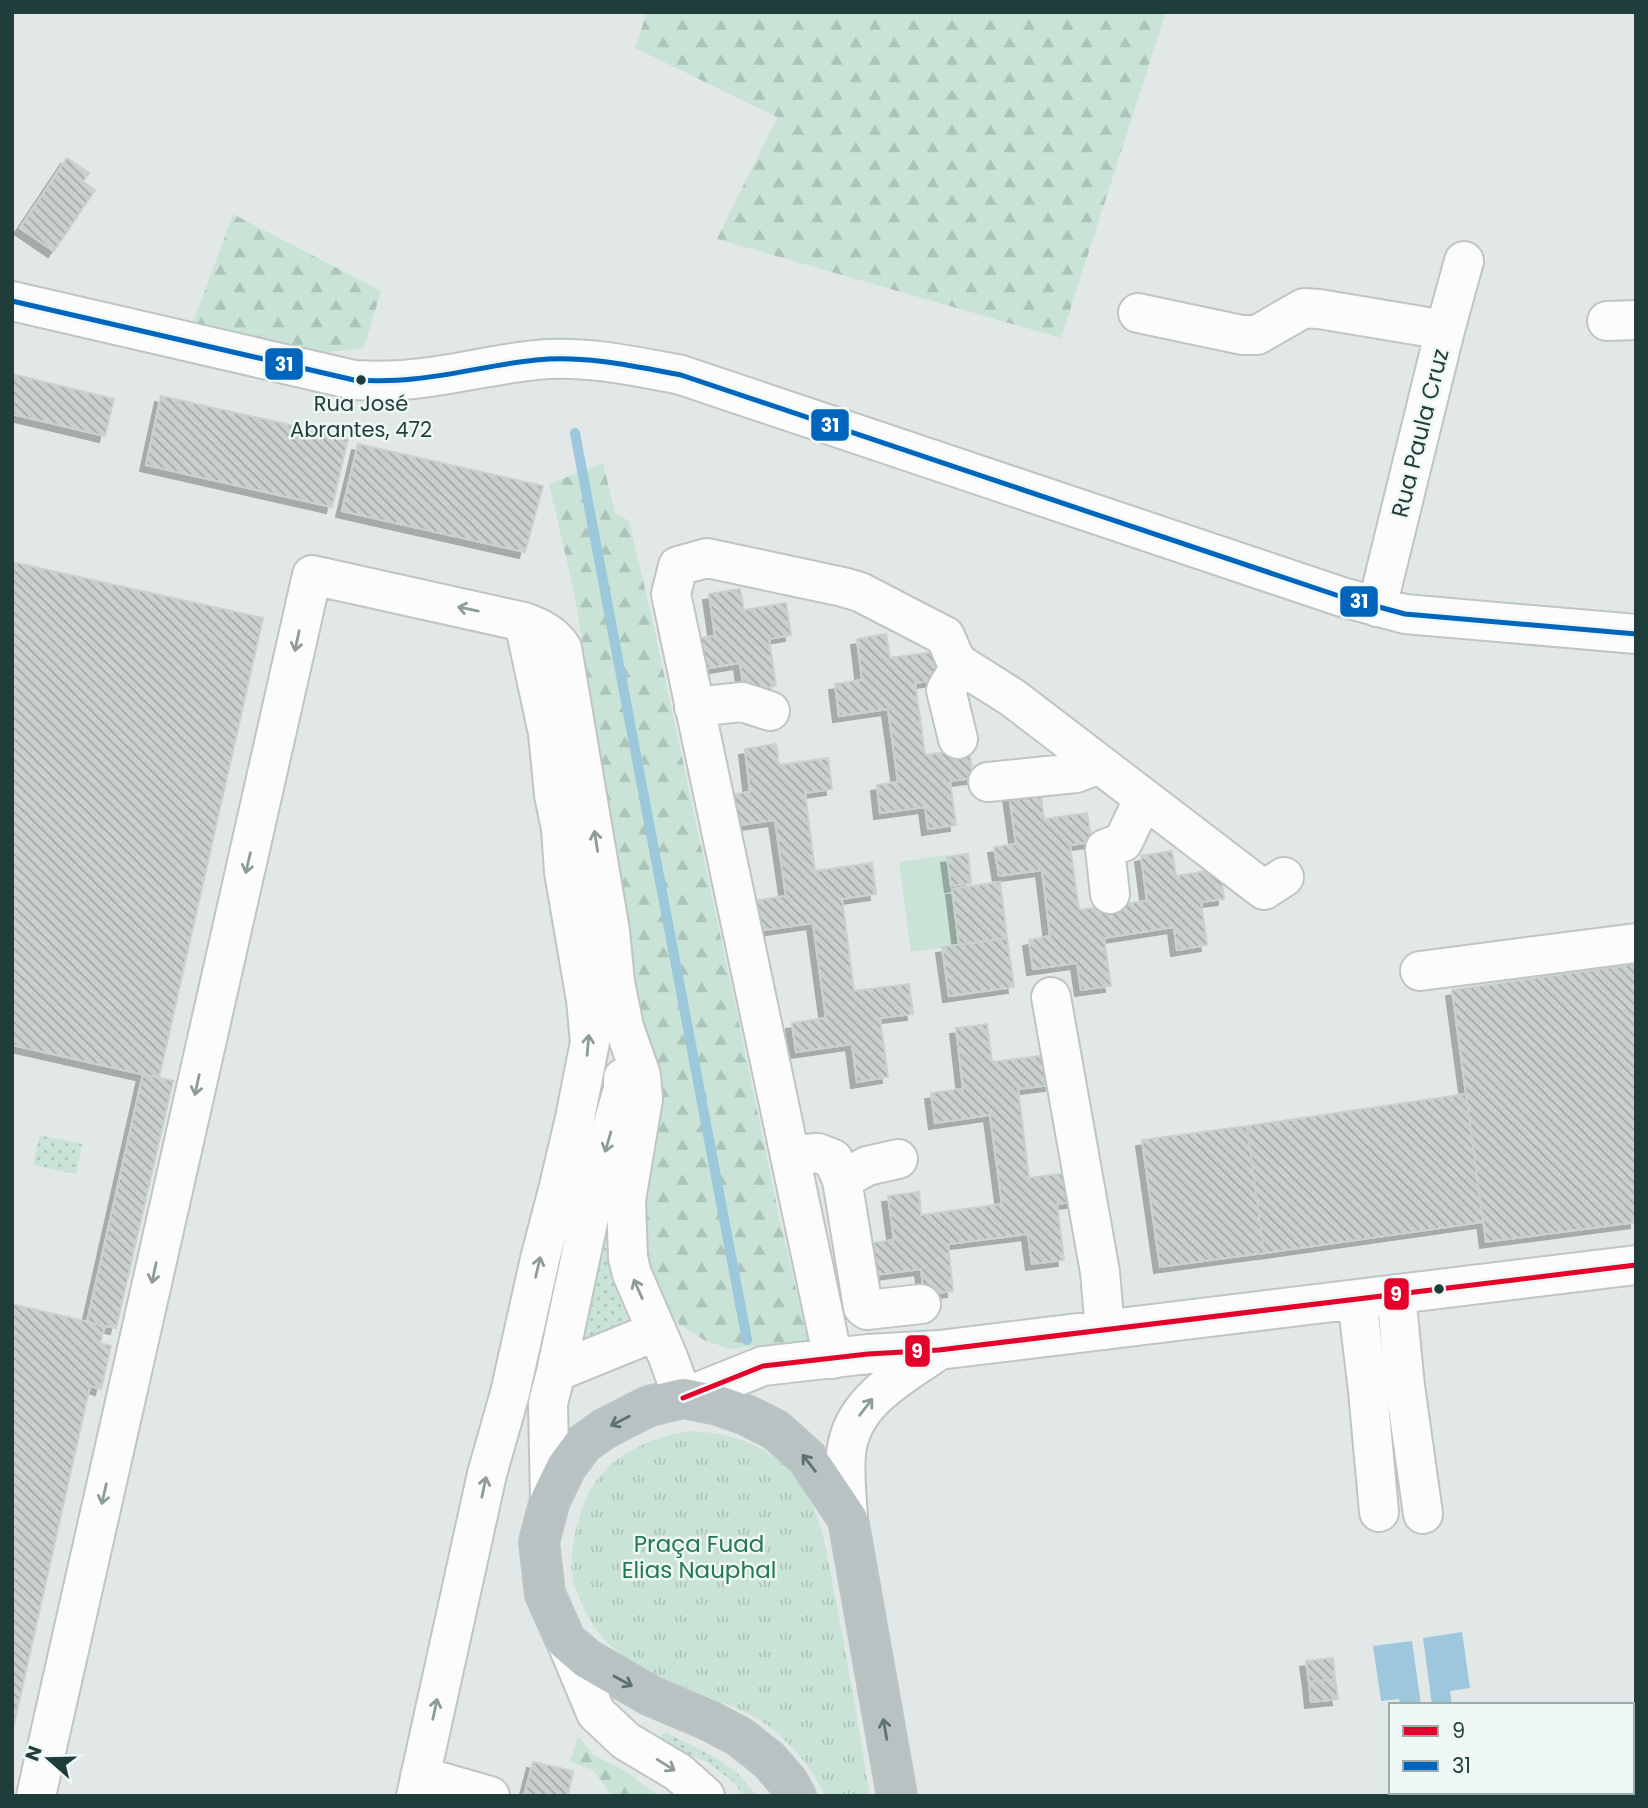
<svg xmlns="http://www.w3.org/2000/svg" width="1648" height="1808" viewBox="0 0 1648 1808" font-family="Poppins,sans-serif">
<defs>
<pattern id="grass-dots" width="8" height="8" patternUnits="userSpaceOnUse" patternTransform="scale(1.75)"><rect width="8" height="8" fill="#c9e4d6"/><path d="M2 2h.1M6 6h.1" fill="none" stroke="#acc4b9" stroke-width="1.8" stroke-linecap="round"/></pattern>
<pattern id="forest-firs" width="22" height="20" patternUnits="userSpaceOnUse" patternTransform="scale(1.75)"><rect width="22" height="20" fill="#c9e4d6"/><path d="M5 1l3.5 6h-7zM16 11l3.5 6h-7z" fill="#acc4b9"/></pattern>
<pattern id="park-tufts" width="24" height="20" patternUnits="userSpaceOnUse" patternTransform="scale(1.75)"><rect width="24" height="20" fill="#c9e4d6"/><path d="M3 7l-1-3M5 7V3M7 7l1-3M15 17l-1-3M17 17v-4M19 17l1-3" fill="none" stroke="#acc4b9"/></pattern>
<pattern id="building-back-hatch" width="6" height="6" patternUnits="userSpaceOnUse" patternTransform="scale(1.75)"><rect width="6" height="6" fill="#c9d0ce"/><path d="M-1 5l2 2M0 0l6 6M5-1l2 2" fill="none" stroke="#a3aaa8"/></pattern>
<filter id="shadow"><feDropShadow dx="-6" dy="6" stdDeviation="0" flood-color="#0004"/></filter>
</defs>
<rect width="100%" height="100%" fill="#e2e8e7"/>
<!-- grass -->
<path fill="url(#grass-dots)" d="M40 1135 82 1144 76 1174 33 1165Z
M607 1220C602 1262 614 1288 631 1325L578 1348Z
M664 1733H667L717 1758 738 1774 757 1796H745L732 1781 708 1763 662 1742V1735Z"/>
<!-- forest -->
<path fill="url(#forest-firs)" d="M647 12H1166L1061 338 717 239 777 117 635 48Z
M233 214 381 291 364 348 318 353 193 323Z
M603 463 615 513 629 521 651 614 736 1008 780 1221 808 1340 730 1349 704 1340 680 1325 664 1307 640 1240 657 1109 574 592 549 484Z
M578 1736 593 1755 627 1772 659 1796H612L593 1770 570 1762Z"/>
<!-- park -->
<path fill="url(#park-tufts)" d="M691 1431C735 1433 775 1447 801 1485 824 1518 827 1558 835 1596 848 1662 859 1729 870 1796H825C812 1768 790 1741 764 1723 751 1714 736 1708 721 1702 664 1678 603 1663 580 1599 578 1593 574 1586 573 1579 568 1555 576 1528 583 1506 599 1460 646 1437 691 1431Z"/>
<!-- pitch -->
<path fill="#c9e4d6" d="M947 855 959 945 911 952 899 862Z"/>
<!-- water -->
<path fill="#9dc7dc" d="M1462 1632 1470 1688 1450 1691 1452 1705H1432L1423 1638Z
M1412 1641 1421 1705H1400L1399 1699 1381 1701 1373 1646Z"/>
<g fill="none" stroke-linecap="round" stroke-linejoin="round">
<!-- stream -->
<path stroke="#9dc7dc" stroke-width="10" d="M575 433 747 1340"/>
</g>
<!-- building -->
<path fill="url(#building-back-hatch)" stroke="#cad1d0" stroke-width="2" filter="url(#shadow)" d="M67 158 89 173 83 182 95 190 54 251 20 228Z
M12 374 114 399 105 436 12 414Z
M161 396 348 438 332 507 146 465Z
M358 444 543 486 525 552 342 511Z
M12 562 263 618 159 1078 12 1045Z
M740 589 744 610 786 603 791 635 769 639 776 686 744 691 740 663 697 670 693 639 715 636 709 594Z
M886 634 890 658 934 652 937 680 915 683 925 755 969 749 973 778 950 781 956 825 928 829 925 807 880 813 877 785 898 782 888 709 839 716 835 684 862 680 857 639Z
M776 744 779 765 828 758 832 789 805 793 815 871 872 863 876 894 842 899 854 991 909 984 913 1014 880 1018 888 1077 857 1082 852 1044 796 1052 792 1023 826 1018 813 923 758 931 753 901 786 896 775 820 733 826 729 795 750 792 745 749Z
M1040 789 1044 819 1087 813 1092 842 1070 845 1079 910 1147 901 1141 856 1172 851 1176 876 1220 869 1224 899 1201 902 1207 945 1177 950 1174 927 1104 938 1111 986 1081 990 1077 963 1033 969 1029 940 1050 936 1042 870 999 876 994 847 1016 844 1009 794Z
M968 854 971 883 951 886 947 857Z
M1000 882 1007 938 959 945 952 889Z
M1007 938 1014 987 949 996 942 947Z
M1636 964V1222L1486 1242 1452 990Z
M987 1024 992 1062 1047 1055 1051 1085 1018 1089 1029 1178 1082 1171 1085 1200 1057 1204 1064 1260 1032 1264 1028 1234 948 1244 953 1291 924 1295 921 1269 876 1275 872 1243 894 1240 888 1196 919 1192 921 1215 1002 1204 990 1115 935 1123 931 1093 963 1089 956 1028Z
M143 1074 173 1081 116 1328 87 1322Z
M1466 1094 1483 1222 1264 1253 1247 1126Z
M1247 1126 1264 1253 1160 1267 1142 1140Z
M12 1304 105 1326 100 1343 111 1346 101 1389 90 1386 12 1733Z
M1333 1658 1335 1679 1309 1682 1306 1661Z
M1335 1679 1338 1699 1311 1702 1309 1682Z
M533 1762 573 1771 568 1796H524Z"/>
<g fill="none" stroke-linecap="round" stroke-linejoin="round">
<!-- minor casing -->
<g stroke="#bfc5c4" stroke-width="42">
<path id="minor" d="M12 301 354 380C374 381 394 381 413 379 455 375 495 364 536 360 584 355 634 366 681 375L1342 597 1405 614 1636 634
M1138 313 1242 335H1257L1304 308 1319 309 1445 330
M1607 321 1636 320
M1377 607 1445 330 1464 261
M694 707 742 702 770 711
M958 739 946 690 961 665
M988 782 1076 773 1099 764
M1110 894 1105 849 1123 842 1144 798
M1420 971 1636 943
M1051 997 1100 1272 1105 1330
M790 1155 818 1153 833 1159 842 1180 863 1307 867 1310 921 1304
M842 1180 867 1166 898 1159
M1396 1294 1405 1386 1423 1514
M1357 1299 1368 1391 1379 1512
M833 1359 671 594 678 566 707 558 843 587 860 592 945 636 955 659 961 665 1013 698 1264 890 1284 877
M556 1372 657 1331
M550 1500 548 1403 556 1372 597 1180 623 1089V1078
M848 1519C847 1498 844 1475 846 1454 851 1401 900 1378 939 1350
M566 1641 596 1713 626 1741 678 1772 705 1796
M420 1776 490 1796
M36 1796 312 575 524 622C540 628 553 634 562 648L610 931 615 982 624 1027 641 1075 643 1099 626 1200 628 1258 632 1274 668 1357 683 1398 763 1366 868 1354 939 1350 1636 1265
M416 1796 487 1474 510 1393 540 1259 558 1190 575 1118 590 1042 586 1000 564 872 561 829 554 795 548 733 524 622"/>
</g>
<!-- highway casing -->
<g stroke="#bbc5c4" stroke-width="42">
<path id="highway" d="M796 1796 788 1782 769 1760 740 1737 710 1721 651 1696 587 1659 566 1641 545 1594 539 1542 550 1500 566 1467 583 1444 604 1429 649 1406 683 1398 718 1405 746 1415 776 1430 807 1458 848 1519 897 1796"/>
</g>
<!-- minor -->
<use href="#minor" stroke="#fbfcfb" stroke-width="38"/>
<!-- highway -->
<use href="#highway" stroke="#b8c2c2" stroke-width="38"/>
<!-- bus-1 casing -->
<g stroke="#eff8f5" stroke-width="10">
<path id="bus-1" d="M683 1398 763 1366 868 1354 939 1350 1636 1265"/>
</g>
<!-- bus-2 casing -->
<g stroke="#eff8f5" stroke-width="10">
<path id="bus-2" d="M12 301 354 380C374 381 394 381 413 379 455 375 495 364 536 360 584 355 634 366 681 375L1342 597 1405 614 1636 634"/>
</g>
<!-- bus-1 -->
<use href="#bus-1" stroke="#e4002b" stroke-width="5"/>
<!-- bus-2 -->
<use href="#bus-2" stroke="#0065bd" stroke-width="5"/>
</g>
<!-- one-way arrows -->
<defs><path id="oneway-shaft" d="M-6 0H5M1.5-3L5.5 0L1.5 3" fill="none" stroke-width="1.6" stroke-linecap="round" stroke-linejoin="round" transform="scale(1.75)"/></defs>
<g stroke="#8c9c9b">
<use href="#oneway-shaft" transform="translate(468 609) rotate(-168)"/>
<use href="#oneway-shaft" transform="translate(297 641) rotate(102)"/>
<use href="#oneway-shaft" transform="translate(596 841) rotate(-99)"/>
<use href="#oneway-shaft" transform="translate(248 863) rotate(103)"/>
<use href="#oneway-shaft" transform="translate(588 1045) rotate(-85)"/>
<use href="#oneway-shaft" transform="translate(197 1085) rotate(102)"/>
<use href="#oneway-shaft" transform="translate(608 1142) rotate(106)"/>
<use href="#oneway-shaft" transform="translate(538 1267) rotate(-77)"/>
<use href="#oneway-shaft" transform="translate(154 1273) rotate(102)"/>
<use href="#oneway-shaft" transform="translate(638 1289) rotate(-114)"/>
<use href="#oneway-shaft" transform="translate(866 1407) rotate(-52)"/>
<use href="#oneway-shaft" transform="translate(484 1487) rotate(-78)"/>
<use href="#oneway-shaft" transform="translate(104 1494) rotate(103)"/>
<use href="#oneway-shaft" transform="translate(435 1709) rotate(-78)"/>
<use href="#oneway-shaft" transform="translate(666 1765) rotate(32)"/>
</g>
<g stroke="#5c7271">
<use href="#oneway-shaft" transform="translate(620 1421) rotate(153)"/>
<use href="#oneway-shaft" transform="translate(809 1463) rotate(-128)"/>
<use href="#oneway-shaft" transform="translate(623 1681) rotate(29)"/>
<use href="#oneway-shaft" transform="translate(885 1729) rotate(-100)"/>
</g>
<!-- markers -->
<g fill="#1e3d3b" stroke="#eff8f5" stroke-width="2.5">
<circle cx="361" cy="380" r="6"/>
<circle cx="1439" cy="1289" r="6"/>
</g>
<g text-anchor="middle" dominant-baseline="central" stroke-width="5" stroke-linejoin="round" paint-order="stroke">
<!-- bus labels -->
<g font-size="21" fill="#1e3d3b" stroke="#eff8f5">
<text x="361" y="403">Rua José<tspan x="361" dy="26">Abrantes, 472</tspan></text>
</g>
<!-- street labels -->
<g font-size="23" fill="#1e3d3b" stroke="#eff8f5">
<text transform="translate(1420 433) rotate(-76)">Rua Paula Cruz</text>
</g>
<!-- park labels -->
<g font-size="23" fill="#247854" stroke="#eff8f5">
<text x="699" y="1544">Praça Fuad<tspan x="699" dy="26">Elias Nauphal</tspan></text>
</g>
</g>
<g stroke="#eff8f5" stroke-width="2.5">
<rect x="264" y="347" width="40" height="34" rx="7" fill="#0065bd"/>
<rect x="810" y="408" width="40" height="34" rx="7" fill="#0065bd"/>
<rect x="1339" y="585" width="40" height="33" rx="7" fill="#0065bd"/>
<rect x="1383" y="1277" width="27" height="34" rx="7" fill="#e4002b"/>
<rect x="904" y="1334" width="27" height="34" rx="7" fill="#e4002b"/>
</g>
<g font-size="19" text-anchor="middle" font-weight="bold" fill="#fff">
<text x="284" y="371">31</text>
<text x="830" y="432">31</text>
<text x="1359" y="608">31</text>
<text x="1396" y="1301">9</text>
<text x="917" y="1358">9</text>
</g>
<!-- border -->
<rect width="1648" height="1808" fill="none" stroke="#1e3d3b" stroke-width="28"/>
<!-- legend -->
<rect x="1389" y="1703" width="245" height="91" fill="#eff8f5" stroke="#9badab" stroke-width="2"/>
<rect x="1403" y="1726" width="35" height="10" fill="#e4002b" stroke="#9badab" stroke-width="2"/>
<text x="1452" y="1738" font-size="21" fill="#1e3d3b">9</text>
<rect x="1403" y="1761" width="35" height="10" fill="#0065bd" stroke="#9badab" stroke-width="2"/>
<text x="1452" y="1773" font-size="21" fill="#1e3d3b">31</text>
<!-- north arrow -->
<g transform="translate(49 1759) rotate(290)" stroke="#eff8f5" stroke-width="5" paint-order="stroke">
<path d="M0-5L12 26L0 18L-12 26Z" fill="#1e3d3b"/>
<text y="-10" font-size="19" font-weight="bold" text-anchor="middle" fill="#1e3d3b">N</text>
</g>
</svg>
